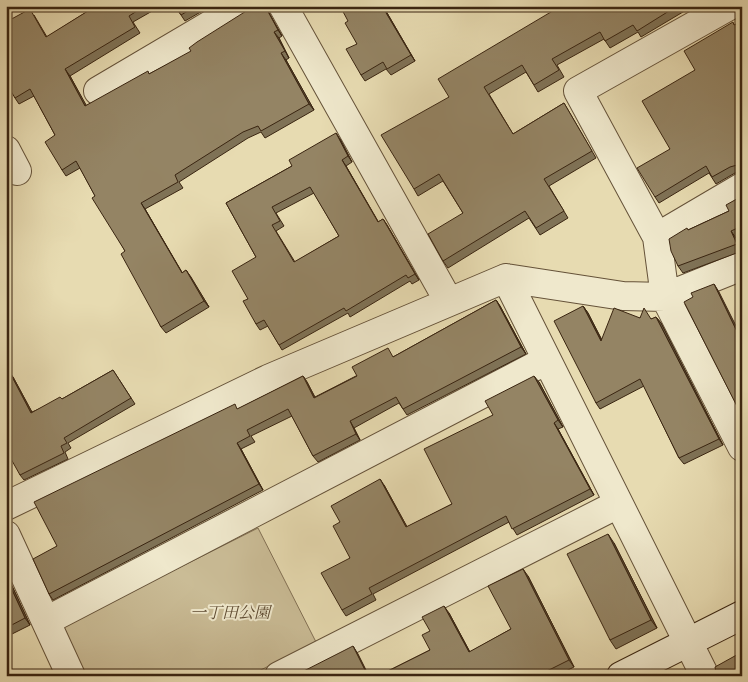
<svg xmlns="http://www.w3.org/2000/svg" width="748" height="682" viewBox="0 0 748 682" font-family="'IM FELL Double Pica','Noto Serif JP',serif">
<rect width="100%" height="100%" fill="#e7dbb1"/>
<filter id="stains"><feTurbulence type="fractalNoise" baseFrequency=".004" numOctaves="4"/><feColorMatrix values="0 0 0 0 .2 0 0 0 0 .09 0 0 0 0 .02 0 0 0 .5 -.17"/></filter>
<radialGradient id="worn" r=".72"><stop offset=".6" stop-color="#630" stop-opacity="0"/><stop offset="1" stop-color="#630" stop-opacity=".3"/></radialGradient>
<!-- green -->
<path fill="#cabc96" stroke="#827054" d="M258 528 316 642 249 676H86L61 627Z"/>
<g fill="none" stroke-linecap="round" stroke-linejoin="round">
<!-- street casing -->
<g stroke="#655239" stroke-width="30">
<path id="street" d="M283 6 449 302
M729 6 578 91 657 237 665 297 742 447
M98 91 242 6
M6 150 17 171
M657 237 742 187
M506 278 705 676
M6 506 268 379 506 278 623 296 665 297 742 266
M6 535 71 676
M46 621 547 360
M279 676 618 504"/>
</g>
<!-- secondary casing -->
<g stroke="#3a2511" stroke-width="30">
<path id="secondary" d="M621 676 742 615"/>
</g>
<!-- street -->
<use href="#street" stroke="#efe8cc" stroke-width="28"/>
<!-- secondary -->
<use href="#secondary" stroke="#efe8cc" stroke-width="28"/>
</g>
<!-- wall -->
<path fill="#7f7256" stroke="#3a2511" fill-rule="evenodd" d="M9 6H19L12 10Z
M96 6H161L133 22 140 33 70 76 86 106 269 13 282 36 279 38 289 58 286 60 314 110 265 138 261 132 248 138 179 182 183 188 145 209 182 273 186 270 209 307 166 333 161 327 125 251 80 168 66 176 62 170 55 135 34 96 19 104 15 98 11 62 34 15 47 37Z
M175 6H211L185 21Z
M383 6 415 61 391 75 386 69 365 81 361 75 357 44 348 21Z
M561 6H693L641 37 638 32 610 48 604 39 557 65 564 77 538 92 526 72 489 94 513 134 564 103 596 158 549 186 568 218 540 235 529 218 448 268 443 261 463 213 443 181 418 196 414 189 449 97Z
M742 21V172L735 173 716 184 709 173 659 203 655 197 695 70 735 25Z
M340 139 352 162 346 166 378 222 383 219 387 225 419 280 412 284 410 281 350 317 348 313 282 350 268 326 260 330 256 324 248 299 256 257 226 203 292 166ZM314 193 339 236 295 262 276 231 284 226 276 213Z
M742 196V235L736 238 742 251 683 273 678 266 688 230 729 211Z
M496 300 500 306 526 354 407 415 399 403 354 428 360 440 318 462 313 456 292 416 251 436 255 442 241 449 263 490 53 600 49 594 57 546 238 409 303 376 307 382 315 397 393 357Z
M583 306 588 313 602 340 640 318 652 319 656 317 661 323 723 445 684 464 679 458 644 386 600 409 596 403Z
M113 370 135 404 68 443 71 448 65 452 68 459 24 480 20 475 13 377 32 412 62 399Z
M539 382 563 427 558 429 594 495 517 535 509 522 373 594 376 600 346 616 342 610 350 558 340 522 384 485 407 527 452 504 493 415Z
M614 543 657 628 616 649 610 640Z
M528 576 574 667 556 676H378L430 650V631L449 613 470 652 511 629Z
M6 579 12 586 30 625 6 637Z"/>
<!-- shaded-wall -->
<path fill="#685c46" stroke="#3a2511" d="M265 6H268L269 13 282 36 278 30Z
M382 6H383L415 61 411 55Z
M274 32 279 38 289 58 285 51Z
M281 53 286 60 314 110 309 104Z
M65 69 70 76 90 112 85 106Z
M336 133 340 139 352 162 348 156Z
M342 160 346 166 382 228 378 222Z
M141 203 145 209 186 279 182 273Z
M383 219 387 225 419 280 415 274Z
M731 231 736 238 742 251 737 244Z
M186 270 191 277 209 307 204 301Z
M714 284 719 292 742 338V342Z
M496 300 500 306 526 354 521 347Z
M583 306 588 313 605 347 601 341Z
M656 317 661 323 723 445 719 439Z
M9 371 13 377 35 418 31 413Z
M303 376 307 382 318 404 314 398Z
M534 376 539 382 563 427 558 420Z
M350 421 354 428 360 440 356 434Z
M554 423 558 429 594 495 590 489Z
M237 443 241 449 263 490 259 484Z
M380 479 384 485 411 534 406 527Z
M608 534 614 543 657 628 651 620Z
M523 569 528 576 574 667 569 660Z
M7 579 12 586 30 625 25 618Z
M444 606 449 613 474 660 469 652Z
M353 646 358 654 369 676H368Z"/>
<!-- building -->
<path fill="#948464" stroke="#3a2511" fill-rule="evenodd" d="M96 6H145L129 16 135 27 65 69 85 106 148 71 149 74 191 51 189 48 197 42 251 8V6H265L278 30 274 32 285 51 281 53 309 104 261 131 258 126 243 132 175 175 178 182 141 203 182 273 186 270 204 301 161 327 121 254 125 251 92 198 95 196 76 161 62 170 45 142 55 135 30 89 15 98 6 83V64L11 62 6 55V22L30 9 46 37Z
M175 6H196L181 15Z
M340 6H382L411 55 387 69 383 62 361 75 346 49 357 44 345 23 348 21Z
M561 6H677L637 31 633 25 605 41 600 32 552 59 559 70 534 85 522 65 484 87 513 134 564 103 592 151 544 179 564 211 536 228 525 211 443 261 428 234 463 213 439 174 414 189 381 135 449 97 438 79Z
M742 21V166L737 165 730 167 712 177 706 166 655 197 637 168 670 149 642 101 695 70 684 51 733 22 734 25Z
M336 133 348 156 342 160 378 222 383 219 415 274 408 278 406 275 346 311 344 308 279 345 264 320 256 324 243 301 248 299 232 271 256 257 226 203 292 166 289 160ZM310 187 339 236 294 262 272 225 280 221 272 207Z
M742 196V226L731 231 737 244 678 266 671 251 669 239 687 228 688 230 729 211 726 205Z
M714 284 742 342V416L684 302 693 297 691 293Z
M496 300 521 347 403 409 396 397 350 421 356 434 313 456 288 409 247 430 250 436 237 443 259 484 49 594 33 559 57 546 34 502 235 404 237 409 303 376 314 398 357 376 352 367 388 348 393 357Z
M583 306 601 341 614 308 640 318 644 308 651 319 656 317 719 439 679 458 640 379 596 403 554 321Z
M113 370 131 398 64 438 67 443 61 446 64 453 20 475 6 450V373L9 371 31 413 60 397 62 399Z
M534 376 558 420 554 423 590 489 512 529 506 516 369 588 372 594 342 610 321 573 350 558 333 526 340 522 331 506 380 479 406 527 452 504 424 449 493 415 485 401Z
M608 534 651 620 610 640 567 554Z
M523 569 569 660 537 676H378L430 650 422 635 430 631 422 617 444 606 469 652 511 629 488 586Z
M6 579H7L25 618 6 628Z
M353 646 368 676H294Z
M742 652V676H713L716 673 715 667Z
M671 673 673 676H666Z"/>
<g text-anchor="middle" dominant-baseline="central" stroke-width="4" stroke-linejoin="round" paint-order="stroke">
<!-- park labels -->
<g font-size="16" font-style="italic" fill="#5e4b32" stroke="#efe8cc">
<text x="230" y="613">一丁田公園</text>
</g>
</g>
<!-- margin -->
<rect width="748" height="682" fill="none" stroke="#e7dbb1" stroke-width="25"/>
<rect x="8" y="8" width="733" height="667" fill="none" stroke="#3a2511" stroke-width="2.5"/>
<rect x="12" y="12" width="723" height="657" fill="none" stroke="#3a2511"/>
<rect width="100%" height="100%" filter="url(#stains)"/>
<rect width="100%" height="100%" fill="url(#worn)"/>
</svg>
